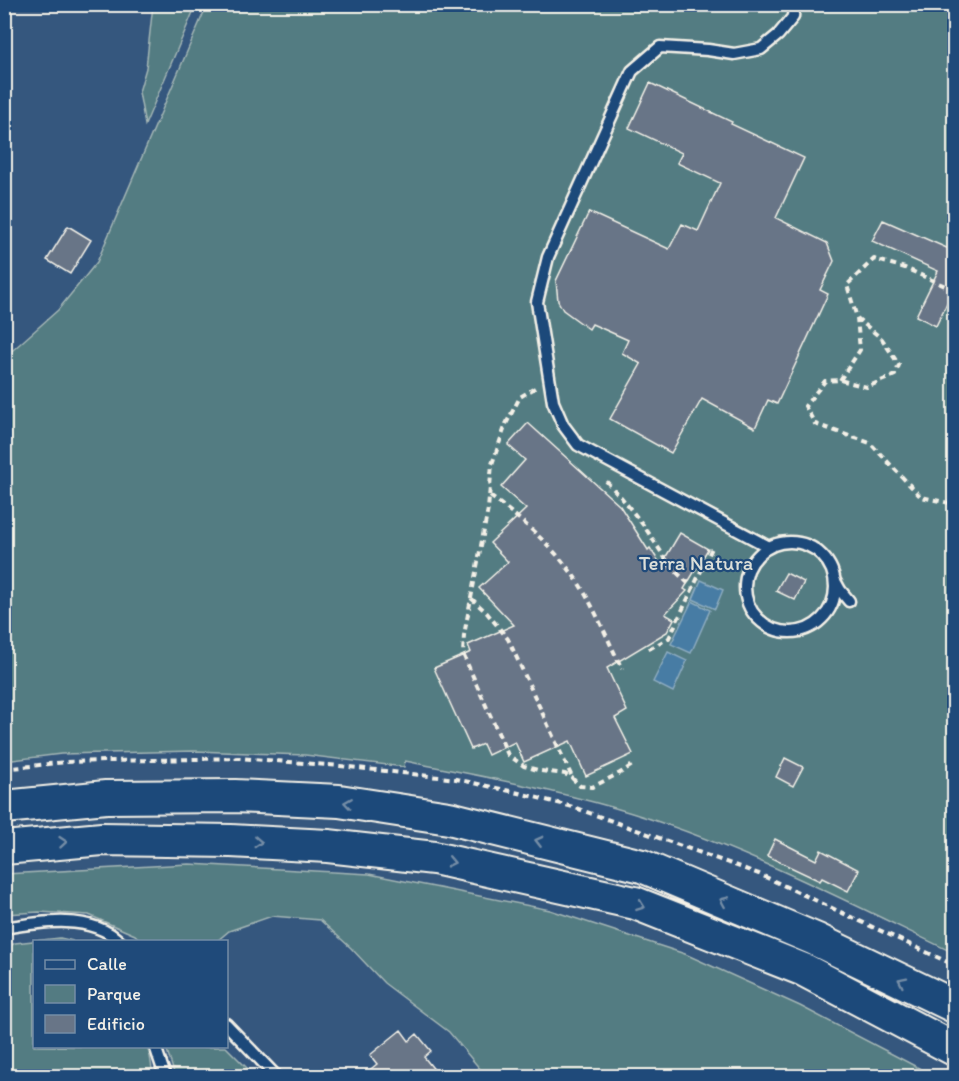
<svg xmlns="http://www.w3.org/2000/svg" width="959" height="1081" viewBox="0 0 959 1081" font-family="Itim,sans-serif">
<rect width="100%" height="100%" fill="#35577e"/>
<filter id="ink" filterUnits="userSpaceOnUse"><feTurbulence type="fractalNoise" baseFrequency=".0167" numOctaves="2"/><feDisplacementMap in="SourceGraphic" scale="12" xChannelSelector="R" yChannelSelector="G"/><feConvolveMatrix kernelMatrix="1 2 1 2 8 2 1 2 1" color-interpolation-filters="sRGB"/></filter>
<g filter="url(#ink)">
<!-- green -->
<path fill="#537b82" stroke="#a4b6b5" stroke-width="1.5" d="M153 5H196L145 125 139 92 146 68Z
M207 5H954V953C844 900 733 842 615 808 546 788 475 775 405 761L404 767 305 755 195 751 61 754 5 761 4 355 13 350 58 310 97 262Z
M189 864 369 874 550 910 685 954 800 1006 934 1076H486L449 1032 384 983 351 948 320 920 272 916 229 931 217 941 142 942 135 935 89 915 39 912 5 914V874Z
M60 938 73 941 34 942V1046L147 1047 150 1056 153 1076H5V949L15 943Z
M166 1047H226L255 1076H175Z"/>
<!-- water -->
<path fill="#477ca4" stroke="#8cabbf" stroke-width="1.5" d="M701 580 723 590 715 609 693 599Z
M692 601 710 610 691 653 671 644Z
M668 652 687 661 673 692 653 682Z"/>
<!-- building -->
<path fill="#687587" stroke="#f4f1e8" stroke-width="1.5" d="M650 83 732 122 731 124 804 158 776 218 827 243 834 261 820 290 828 294 777 404 768 400 755 428 702 399 671 453 610 419 641 364 622 353 628 340 592 324 589 329 563 310 558 301 556 281 589 212 669 249 682 224 698 231 720 183 677 163 682 153 629 128Z
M883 220 949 249 954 237V288L936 326 916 316 938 271 872 241Z
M68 226 91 240 70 274 47 260Z
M528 423 620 506 648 550 650 548 661 565 680 533 708 549 684 589 687 591 665 614 674 619 667 632 607 668 627 711 615 718 633 754 586 776 570 741 524 762 515 742 488 755 483 744 471 749 434 668 471 652 468 645 514 625 479 588 508 562 490 543 526 509 501 487 525 460 508 445Z
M786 573 804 582 795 600 776 591Z
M785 758 803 767 793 786 776 777Z
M775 839 816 860 821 850 859 870 848 891 822 878 820 881 767 856Z
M401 1030 409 1041 417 1034 431 1051 424 1057 440 1077H361L377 1064 370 1055Z"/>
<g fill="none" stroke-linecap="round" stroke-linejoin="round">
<!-- lane casing -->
<g stroke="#f4f1e8" stroke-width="15">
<path id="lane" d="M745 587a45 45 0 1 1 90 0a45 45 0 1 1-90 0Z
M769 547 578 445 563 425 553 402 537 302 548 257 632 71 660 47 708 50 734 54 761 49 778 35 793 17 794 4
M835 581 840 590 849 601
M4 928C40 922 92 913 120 942
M226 1024 276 1076
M155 1046 165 1076"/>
</g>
<!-- secondary casing -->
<g stroke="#f4f1e8" stroke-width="36">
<path id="secondary" d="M4 807 106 797 235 796 339 801 449 818 642 866 815 939 954 1006
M4 848 102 839 231 841 328 846 434 858 635 903 804 970 954 1049"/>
</g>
<!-- path -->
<path stroke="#f4f1e8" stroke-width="4" stroke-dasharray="6 4.5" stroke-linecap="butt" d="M954 290 905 268 874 259 847 285 857 318 882 339 899 365 895 375 867 387 840 380 825 381 805 406 815 424 870 443 921 497 954 504
M840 380 860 350 857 318
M535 388 520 397 506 424 492 464 488 509 464 635 463 654 508 755 524 766 541 771 565 774 572 778 580 786 592 787 620 773 634 764
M606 481 621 497 644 526 671 567 693 588
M490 496C522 520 553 546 576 579 594 606 608 640 622 669
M471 598 487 613 508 639 572 777
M649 649 669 638 712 548
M4 769 66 762 240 758 340 766 456 779 519 793 573 807 759 874 954 965"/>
<!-- lane -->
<use href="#lane" stroke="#1f4a7a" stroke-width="10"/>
<!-- secondary -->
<use href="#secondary" stroke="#1f4a7a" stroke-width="32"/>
</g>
<!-- one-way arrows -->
<defs><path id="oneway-chevron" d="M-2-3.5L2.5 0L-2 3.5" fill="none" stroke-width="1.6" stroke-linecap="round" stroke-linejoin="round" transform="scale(1.5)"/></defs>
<g stroke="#748da6">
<use href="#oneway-chevron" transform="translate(348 803) rotate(-172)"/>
<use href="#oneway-chevron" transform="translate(539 841) rotate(-166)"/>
<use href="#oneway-chevron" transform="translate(63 842) rotate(-5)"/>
<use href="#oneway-chevron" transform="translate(258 842) rotate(3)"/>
<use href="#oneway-chevron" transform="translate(451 862) rotate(12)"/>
<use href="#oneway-chevron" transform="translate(724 901) rotate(-157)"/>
<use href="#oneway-chevron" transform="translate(641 906) rotate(20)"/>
<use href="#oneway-chevron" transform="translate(902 981) rotate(-154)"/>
</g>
</g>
<g text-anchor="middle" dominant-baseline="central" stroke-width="4.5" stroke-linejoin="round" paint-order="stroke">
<!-- park labels -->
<g font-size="21" fill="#dcdfd9" stroke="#1f4a7a">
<text x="696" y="562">Terra Natura</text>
</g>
</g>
<!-- margin -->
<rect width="959" height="1081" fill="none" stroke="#1f4a7a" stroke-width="24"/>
<rect x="12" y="12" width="935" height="1057" fill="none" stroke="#f4f1e8" stroke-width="2" filter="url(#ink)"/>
<!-- legend -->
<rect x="33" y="940" width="195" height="108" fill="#1f4a7a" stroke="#748da6" stroke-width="1.5"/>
<rect x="45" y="960" width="30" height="9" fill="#1f4a7a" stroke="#748da6" stroke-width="1.5"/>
<text x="87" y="970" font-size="18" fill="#f4f1e8">Calle</text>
<rect x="45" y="985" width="30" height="18" fill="#537b82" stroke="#748da6" stroke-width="1.5"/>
<text x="87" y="1000" font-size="18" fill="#f4f1e8">Parque</text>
<rect x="45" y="1015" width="30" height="18" fill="#687587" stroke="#748da6" stroke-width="1.5"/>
<text x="87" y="1030" font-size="18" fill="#f4f1e8">Edificio</text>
</svg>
